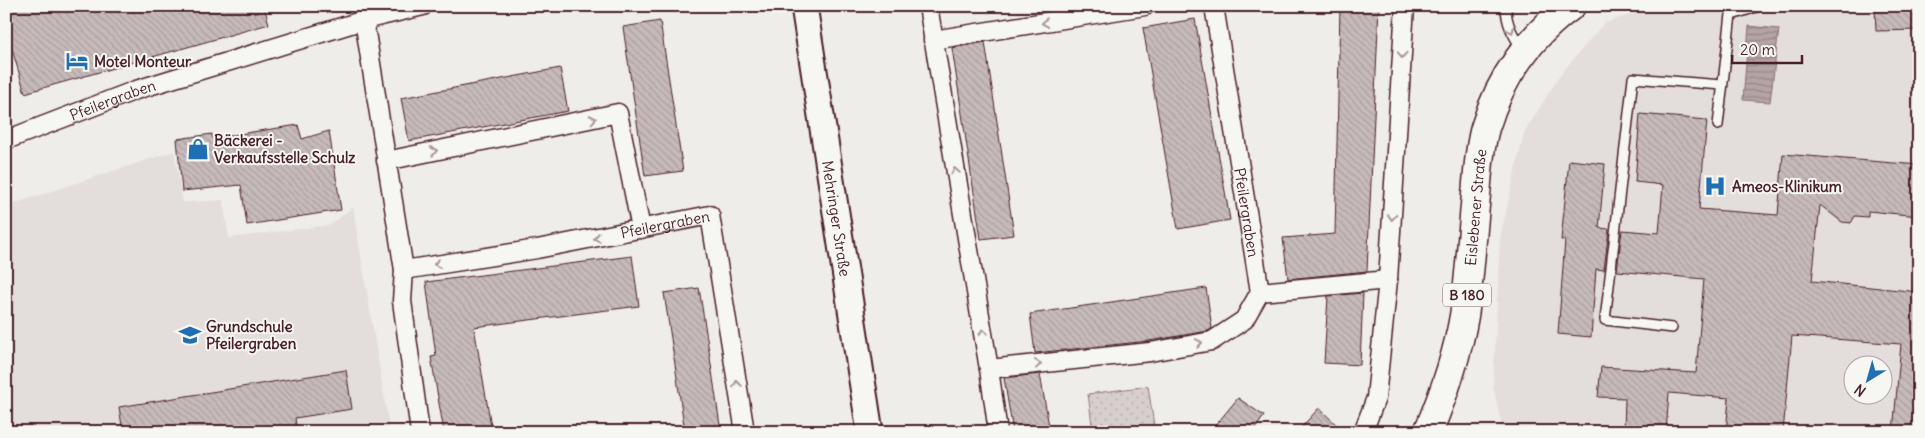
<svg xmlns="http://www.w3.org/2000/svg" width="1925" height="438" viewBox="0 0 1925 438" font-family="Delius,sans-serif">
<defs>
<pattern id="grass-dots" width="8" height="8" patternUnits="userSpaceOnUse" patternTransform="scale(1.25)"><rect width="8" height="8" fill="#d7cfce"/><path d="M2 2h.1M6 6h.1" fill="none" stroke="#bab1b1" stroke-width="1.8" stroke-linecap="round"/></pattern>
<pattern id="water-rules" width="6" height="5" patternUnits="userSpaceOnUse" patternTransform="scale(1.25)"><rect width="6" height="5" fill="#b4a4a5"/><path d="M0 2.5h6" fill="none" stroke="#948587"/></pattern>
<pattern id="building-back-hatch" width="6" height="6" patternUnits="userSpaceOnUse" patternTransform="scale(1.25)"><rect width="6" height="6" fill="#c6babb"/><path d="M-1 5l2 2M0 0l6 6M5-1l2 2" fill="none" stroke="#ac9fa1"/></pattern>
</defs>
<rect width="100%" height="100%" fill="#efedea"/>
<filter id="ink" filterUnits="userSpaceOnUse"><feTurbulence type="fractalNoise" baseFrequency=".02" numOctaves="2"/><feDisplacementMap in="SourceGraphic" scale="10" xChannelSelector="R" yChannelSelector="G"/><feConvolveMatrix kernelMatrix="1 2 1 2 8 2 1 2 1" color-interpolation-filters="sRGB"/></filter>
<g filter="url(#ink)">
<!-- built -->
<path fill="#e3dedc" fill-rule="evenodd" d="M1657 6H1919V432H1503L1493 386 1500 238 1524 133 1559 76 1604 23ZM1852 366H1882V396H1852Z
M174 151 183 202 223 200 229 238 330 225 353 207 390 432H6V206Z"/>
<!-- grass -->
<path fill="url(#grass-dots)" stroke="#90777c" d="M1148 386 1155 432H1093L1088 394Z"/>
<!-- water -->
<path fill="url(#water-rules)" stroke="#8a6f74" d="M1749 26 1779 29 1770 102 1743 100Z"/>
<!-- building -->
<path fill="url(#building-back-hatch)" stroke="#4a1f2b" d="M20 6H264L269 24 25 93 6 29V10Z
M1340 6H1379L1367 271 1288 279 1283 238 1335 234Z
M1875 6H1919V30L1876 31Z
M1195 19 1230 220 1178 229 1143 28Z
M660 21 683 171 645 176 623 27Z
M985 42 1014 235 981 239 952 48Z
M560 68 568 111 409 141 401 98Z
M1640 114 1707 120 1699 209 1778 215 1783 154 1919 165V216L1868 211V217L1855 216 1851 223 1842 222 1820 205 1812 281 1919 292V432H1893L1901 344 1792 336 1783 432H1726L1729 398 1669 393 1666 432H1624L1625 398 1598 397 1601 367 1696 373 1704 279 1617 271 1622 230 1659 233 1663 185 1635 182Z
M298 125 302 139 329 131 341 210 247 225 241 185 182 191 177 139 212 134 213 138Z
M1569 160 1605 164 1599 228 1609 229 1604 270 1596 269 1591 337 1558 334 1565 240H1561Z
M632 256 639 306 474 327 492 432H444L431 357 436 356 426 282Z
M699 288 709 351 721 432H685L674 358 664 293Z
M1206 288 1212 328 1208 331 1149 341 1035 353 1030 314Z
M1363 293 1360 365 1324 363 1328 296Z
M346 370 352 409 295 418 297 432H123L119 407Z
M1040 374 1050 432H1013L1004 378Z
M1238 398 1264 416 1253 432H1210Z
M1319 408 1344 432H1297Z"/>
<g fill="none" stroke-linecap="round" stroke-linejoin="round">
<!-- lane casing -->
<g stroke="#4a1f2b" stroke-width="12">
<path id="lane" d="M1506 6C1506 24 1513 35 1522 49
M1732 15 1759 6
M1718 125 1732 6
M1672 328 1605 320 1633 78 1722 85"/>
</g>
<!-- street casing -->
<g stroke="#4a1f2b" stroke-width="21">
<g id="street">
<path d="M928 6 989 369 998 432"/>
<path id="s1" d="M1214 6 1260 292"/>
<path d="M364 20 404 270 402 301 420 432"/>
<path d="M933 40 1145 6"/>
<path id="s2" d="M6 140 136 90 364 20 423 6"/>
<path d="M386 161 618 113 641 229"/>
<path id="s3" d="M404 270 537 249 710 215 745 432"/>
<path d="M1260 292 1388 280"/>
<path d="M989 369 1150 352 1212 341 1244 320 1260 292"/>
<path d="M1363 432 1376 398 1388 280 1405 6"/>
</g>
</g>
<!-- secondary casing -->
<g stroke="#4a1f2b" stroke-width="29">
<g id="secondary">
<path id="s4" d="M804 6 870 432"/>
</g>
</g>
<!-- primary casing -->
<g stroke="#4a1f2b" stroke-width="31">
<g id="primary">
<path id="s5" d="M1428 432C1444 394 1457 357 1464 316 1470 276 1472 235 1476 195 1478 173 1479 149 1485 128 1500 78 1530 36 1571 6"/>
</g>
</g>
<!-- lane -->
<use href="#lane" stroke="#f6f6f2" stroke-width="9"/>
<!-- street -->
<use href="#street" stroke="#f6f6f2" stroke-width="18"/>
<!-- secondary -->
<use href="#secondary" stroke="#f6f6f2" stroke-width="25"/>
<!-- primary -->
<use href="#primary" stroke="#f6f6f2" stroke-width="28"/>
</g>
<!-- one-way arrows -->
<defs><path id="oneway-chevron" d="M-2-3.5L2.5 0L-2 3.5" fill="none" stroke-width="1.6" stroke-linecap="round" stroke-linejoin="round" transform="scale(1.25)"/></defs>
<g stroke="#a99598">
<use href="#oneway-chevron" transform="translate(1045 23) rotate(171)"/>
<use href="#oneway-chevron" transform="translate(1511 30) rotate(65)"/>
<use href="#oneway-chevron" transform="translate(1402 55) rotate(94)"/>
<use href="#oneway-chevron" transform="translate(593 119) rotate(-12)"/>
<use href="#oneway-chevron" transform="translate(434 151) rotate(-12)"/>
<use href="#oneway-chevron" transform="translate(955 171) rotate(-100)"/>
<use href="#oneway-chevron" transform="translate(1392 217) rotate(94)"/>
<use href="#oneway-chevron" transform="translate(597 238) rotate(169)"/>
<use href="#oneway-chevron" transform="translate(437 264) rotate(171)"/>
<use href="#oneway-chevron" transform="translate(983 332) rotate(-100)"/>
<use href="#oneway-chevron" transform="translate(1199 343) rotate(-10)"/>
<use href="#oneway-chevron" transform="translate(1038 364) rotate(-6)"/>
<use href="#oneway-chevron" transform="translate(737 384) rotate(-99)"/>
</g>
</g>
<!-- icons -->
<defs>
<g id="hotel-bare" transform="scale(1.725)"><path d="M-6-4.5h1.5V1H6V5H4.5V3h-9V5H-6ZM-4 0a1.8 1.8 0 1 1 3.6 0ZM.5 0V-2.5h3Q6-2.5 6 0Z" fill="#1f6fb2" stroke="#f6f6f2" stroke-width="2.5" paint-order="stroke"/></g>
<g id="shop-bare" transform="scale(1.725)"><path d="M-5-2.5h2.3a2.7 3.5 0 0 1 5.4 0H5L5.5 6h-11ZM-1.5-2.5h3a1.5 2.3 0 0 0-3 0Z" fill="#1f6fb2" stroke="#f6f6f2" stroke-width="2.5" paint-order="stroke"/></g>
<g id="hospital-bare" transform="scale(1.725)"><path d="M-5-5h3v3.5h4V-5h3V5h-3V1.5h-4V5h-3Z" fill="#1f6fb2" stroke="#f6f6f2" stroke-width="2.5" paint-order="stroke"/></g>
<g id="school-bare" transform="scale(1.725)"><path d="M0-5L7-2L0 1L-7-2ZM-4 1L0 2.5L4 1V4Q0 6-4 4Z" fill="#1f6fb2" stroke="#f6f6f2" stroke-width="2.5" paint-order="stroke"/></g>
</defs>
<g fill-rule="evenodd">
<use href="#hotel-bare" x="77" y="61"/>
<use href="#shop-bare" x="198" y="149"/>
<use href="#hospital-bare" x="1715" y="186"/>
<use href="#school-bare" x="190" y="335"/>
</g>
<g text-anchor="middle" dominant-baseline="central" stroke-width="4" stroke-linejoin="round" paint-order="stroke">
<!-- shield labels -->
<rect fill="#f6f6f2" stroke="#7e6067" stroke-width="1" x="1443" y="283.5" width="48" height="23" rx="4"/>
<g font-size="14" font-weight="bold" fill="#4a1f2b">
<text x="1467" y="295">B 180</text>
</g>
<!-- poi labels -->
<g font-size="15" font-weight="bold" fill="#4a1f2b" stroke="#f6f6f2" text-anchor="start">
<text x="94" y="61">Motel Monteur</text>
<text x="214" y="140">Bäckerei -<tspan x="214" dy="17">Verkaufsstelle Schulz</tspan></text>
<text x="1732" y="186">Ameos-Klinikum</text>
<text x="206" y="326">Grundschule<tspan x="206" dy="17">Pfeilergraben</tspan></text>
</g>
<!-- street labels -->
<g font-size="15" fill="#4a1f2b" stroke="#f6f6f2">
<text stroke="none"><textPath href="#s2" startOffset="114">Pfeilergraben</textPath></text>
<text stroke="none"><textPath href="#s5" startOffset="231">Eislebener Straße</textPath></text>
<text stroke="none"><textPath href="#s1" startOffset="209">Pfeilergraben</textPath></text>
<text stroke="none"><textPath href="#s4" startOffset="215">Mehringer Straße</textPath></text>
<text stroke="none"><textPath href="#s3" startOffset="265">Pfeilergraben</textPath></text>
</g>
</g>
<!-- margin -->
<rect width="1925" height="438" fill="none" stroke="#f6f6f2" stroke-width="25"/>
<rect x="12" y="12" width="1900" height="413" fill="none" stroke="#4a1f2b" stroke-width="2" filter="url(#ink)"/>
<!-- north arrow -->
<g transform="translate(1868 380) rotate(217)"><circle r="24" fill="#f6f6f2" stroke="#b1a0a2"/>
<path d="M0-4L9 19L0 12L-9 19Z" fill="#1f6fb2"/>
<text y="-8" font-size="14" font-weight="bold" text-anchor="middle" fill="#4a1f2b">N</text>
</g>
<!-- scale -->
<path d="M1732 55v8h70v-8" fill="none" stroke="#4a1f2b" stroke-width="2.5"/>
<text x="1740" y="55" font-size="15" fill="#4a1f2b" stroke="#f6f6f2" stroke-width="4" paint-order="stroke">20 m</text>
</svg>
